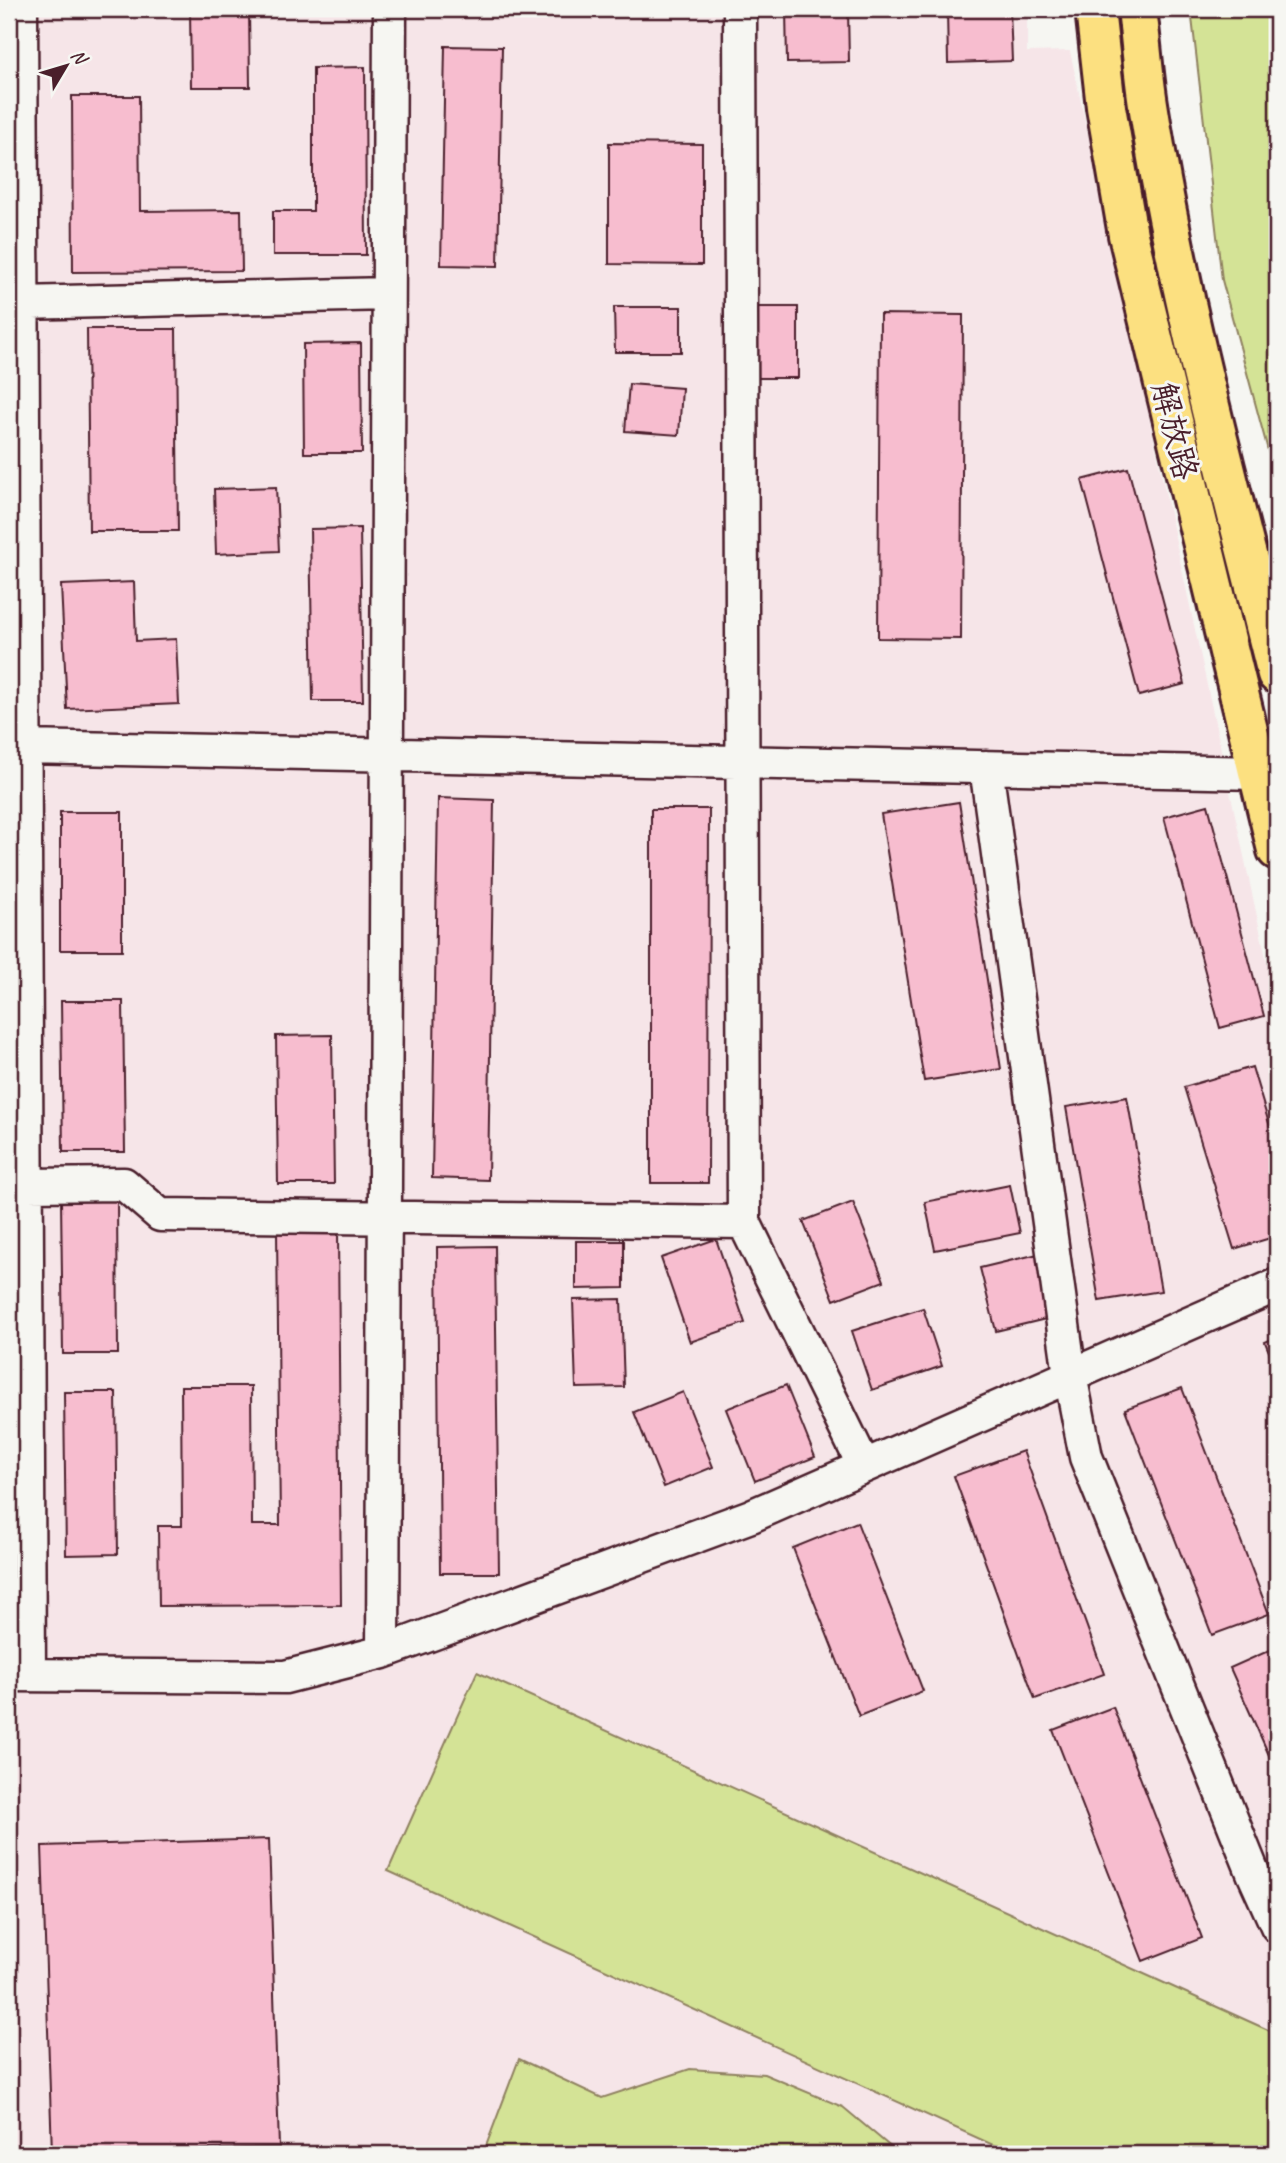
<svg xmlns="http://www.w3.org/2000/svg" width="1286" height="2163" viewBox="0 0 1286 2163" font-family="Caveat,'LXGW WenKai TC',sans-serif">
<rect width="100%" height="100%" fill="#f6f6f2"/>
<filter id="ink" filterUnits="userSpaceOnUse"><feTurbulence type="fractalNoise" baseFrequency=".0143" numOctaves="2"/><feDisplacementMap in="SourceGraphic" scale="14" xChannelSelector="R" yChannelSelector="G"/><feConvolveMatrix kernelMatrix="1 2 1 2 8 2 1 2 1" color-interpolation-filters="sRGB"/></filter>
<g filter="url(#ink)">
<!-- built -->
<path fill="#f6e5e8" d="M9 9H1027V52L1070 51 1277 1009V2154H9Z"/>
<!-- green -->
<path fill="#d4e396" stroke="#8f8160" stroke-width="2" d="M1191 9H1277V484L1222 280Z
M477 1672 1277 2034V2154H1013L388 1871Z
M519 2059 602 2098 690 2069 764 2074 843 2107 899 2154H483Z"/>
<!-- building -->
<path fill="#f7bdcf" stroke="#4a1f2b" stroke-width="2" d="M190 9H249L250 87H191Z
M786 9H848L849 62 787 63Z
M947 9H1010L1012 61 948 63Z
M445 46 502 47 498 266 441 265Z
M365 67 366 255H273V211H313V68Z
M72 96H139L140 211 241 210 242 271 73 272Z
M609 143 702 144V265L609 264Z
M614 307H681V352H615Z
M753 307H798V378H753Z
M880 314 963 315 961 639 878 638Z
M87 329H176L178 531H89Z
M361 343 362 453H304L303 344Z
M629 384 682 388 679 435 625 431Z
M1128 468 1185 684 1139 696 1082 480Z
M276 487 279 551 216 554 214 489Z
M360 528 363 701H313L310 529Z
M134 582 136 641 176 639 179 704 67 709 61 585Z
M438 798 494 800 488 1180 432 1178Z
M959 802 1001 1069 924 1081 881 814Z
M1208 805 1264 1016 1220 1028 1164 817Z
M651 809H709L708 1183H651Z
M60 812H122V950H60Z
M61 1001H123L125 1152H63Z
M332 1035 334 1184H278L276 1036Z
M1252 1067 1277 1150V1236L1234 1249 1184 1087Z
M1127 1097 1161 1291 1099 1301 1066 1107Z
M1010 1185 1020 1233 935 1250 925 1202Z
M117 1199 118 1354H63L61 1200Z
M853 1202 884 1281 834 1300 803 1221Z
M277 1231H338L341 1605 159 1606 158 1526H182L181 1386H251L252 1525H280Z
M716 1239 745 1323 690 1342 661 1258Z
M576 1241H624V1288L576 1289Z
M495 1246 499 1573H440L437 1247Z
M1038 1254 1054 1317 996 1331 980 1268Z
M621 1299 624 1387 576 1388 573 1300Z
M923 1308 942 1366 872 1390 852 1331Z
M1277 1337V1371L1265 1342Z
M786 1385 815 1457 755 1481 726 1409Z
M1182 1388 1269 1614 1212 1635 1125 1409Z
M64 1392H116L118 1554 66 1555Z
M683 1392 713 1467 664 1487 634 1412Z
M1023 1451 1104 1674 1035 1699 954 1476Z
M857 1522 923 1691 859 1716 793 1548Z
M1277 1647V1773L1230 1668Z
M1113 1707 1202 1938 1143 1961 1053 1730Z
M269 1839 279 2147 52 2153 42 1846Z"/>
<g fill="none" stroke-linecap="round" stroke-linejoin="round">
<!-- street casing -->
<g stroke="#4a1f2b" stroke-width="37">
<path id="street" d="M21 9 29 1674
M740 9 744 1222 864 1466
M22 303 388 294
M24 747 1258 773
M986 767 1070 1375 1086 1457 1254 1875 1277 1926
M27 1185 124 1184 160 1215 744 1222
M383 1652 390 9
M9 1675 285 1677 383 1652 751 1516 1277 1285"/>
</g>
<!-- primary casing -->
<g stroke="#4a1f2b" stroke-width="44">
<path id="primary" d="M1095 9 1106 107 1128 235 1277 850
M1137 9C1141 40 1143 72 1148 104 1178 297 1230 485 1277 674"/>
</g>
<!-- street -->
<use href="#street" stroke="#f6f6f2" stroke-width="32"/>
<!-- primary -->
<use href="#primary" stroke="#fce080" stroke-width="38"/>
</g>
</g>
<g text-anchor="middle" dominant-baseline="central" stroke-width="6" stroke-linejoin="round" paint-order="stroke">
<!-- street labels -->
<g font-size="33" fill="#4a1f2b" stroke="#f6f6f2">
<text transform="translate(1175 431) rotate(76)">解放路</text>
</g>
</g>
<!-- margin -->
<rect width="1286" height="2163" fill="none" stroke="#f6f6f2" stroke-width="35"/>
<rect x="18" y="18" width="1251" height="2128" fill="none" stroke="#4a1f2b" stroke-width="2.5" filter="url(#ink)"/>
<!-- north arrow -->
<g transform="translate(66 66) rotate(52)" stroke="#f6f6f2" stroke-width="5" paint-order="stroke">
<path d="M0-5L12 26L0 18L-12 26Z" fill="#4a1f2b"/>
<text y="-10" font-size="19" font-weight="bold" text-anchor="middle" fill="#4a1f2b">N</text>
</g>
</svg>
